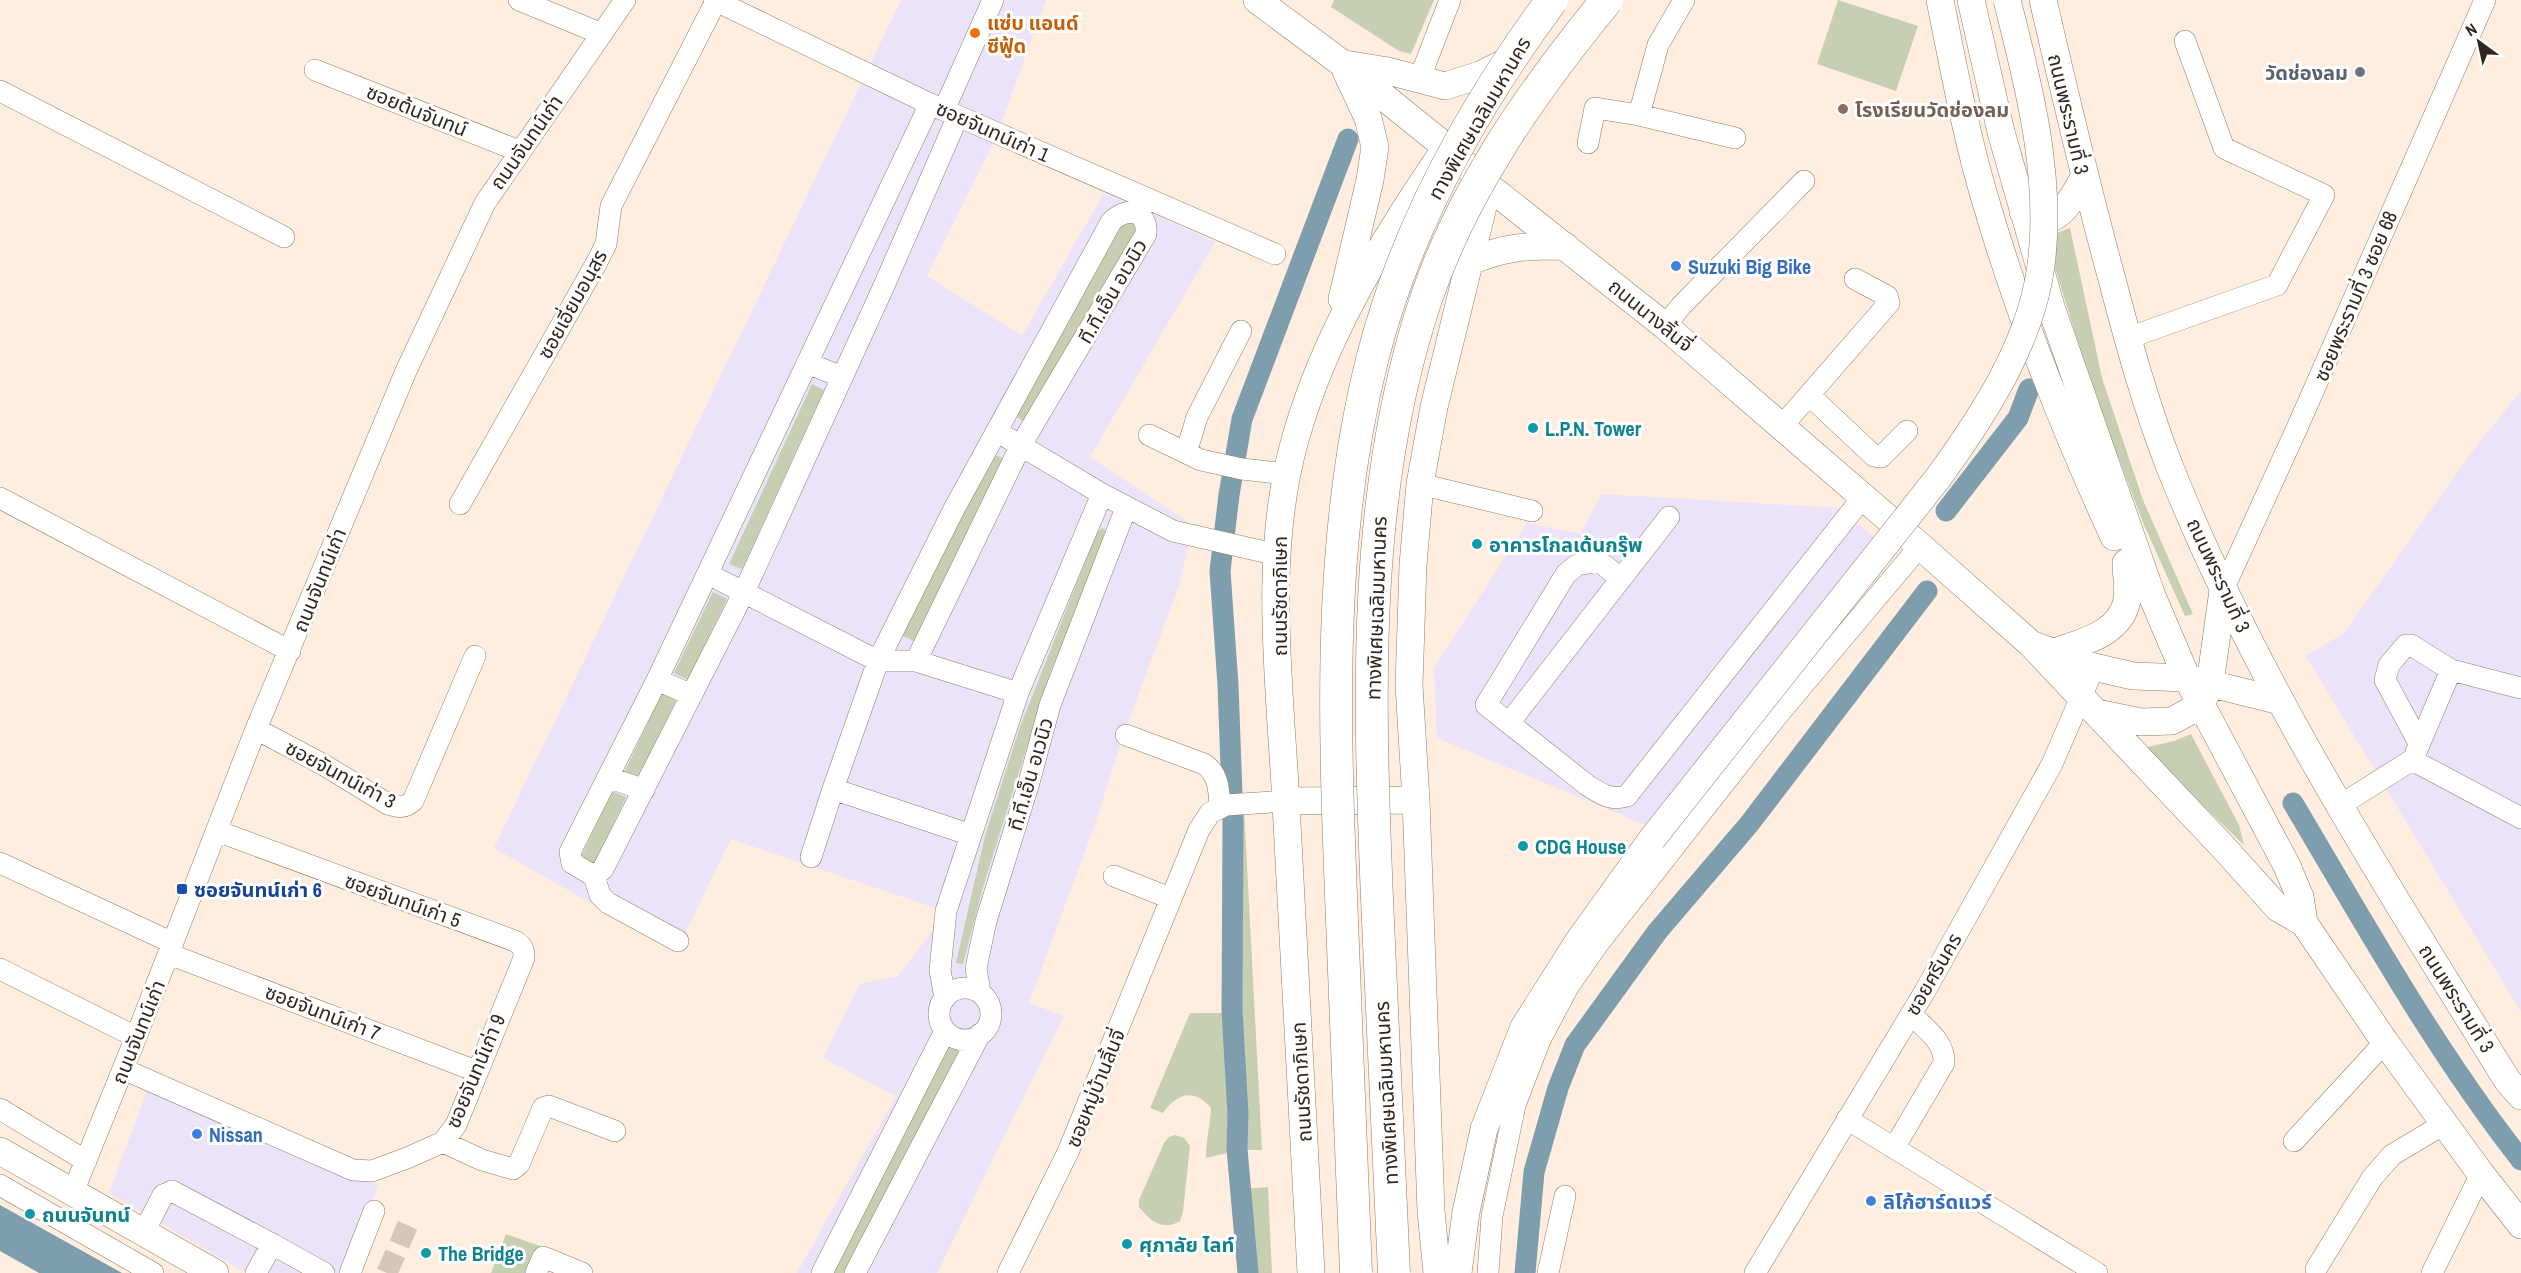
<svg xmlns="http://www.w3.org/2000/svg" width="2521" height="1273" viewBox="0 0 2521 1273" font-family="'Archivo Narrow','Noto Sans Thai',sans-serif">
<rect width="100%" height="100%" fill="#ffeedf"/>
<!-- commercial -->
<path fill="#ebe3f9" d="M901 0H1046L995 140 927 276 1022 336 1105 191 1215 242 1090 457 1194 526 1178 588 1122 739 1095 824 1029 1003 1064 1016 937 1273H797L896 1096 823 1058 860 984 898 976 936 926 935 908 731 839 676 951 494 848Z
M2521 391V1012L2306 656 2344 633 2474 449Z
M1602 494 1839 508 1875 538 1650 827 1437 738 1434 668 1527 523 1580 534Z
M150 1083 378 1185 348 1273H246L109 1193Z"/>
<!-- green -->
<path fill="#c6cfb2" d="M1334 0H1434L1411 54 1399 51 1331 7Z
M1838 0 1918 26 1896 91 1817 64Z
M1134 220 1141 228 1026 423 1012 414 1117 223Z
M2070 228 2102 378 2143 500 2193 614 2185 616 2144 525 2092 388 2048 245 2047 237Z
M812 384 824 390 742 569 729 564Z
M992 454 1005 459 914 641 901 635Z
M1103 528 1109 536 1051 670 983 887 963 964 956 963 985 836 1020 727 1097 532Z
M713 592 727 599 688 680 674 673Z
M663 691 677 698 638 779 624 773Z
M2191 734 2239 825 2244 845 2143 748 2174 741Z
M612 791 626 797 594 866 580 859Z
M1244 809 1262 1150H1240L1206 1158C1206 1140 1210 1126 1211 1108 1194 1088 1177 1093 1163 1113L1150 1108 1190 1013H1228L1227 813Z
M951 1045H956L959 1053 848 1273H833L945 1050Z
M1175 1135 1184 1138 1190 1146 1183 1212 1180 1221C1162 1232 1150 1220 1139 1207V1200L1164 1143 1169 1137Z
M1268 1187 1272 1273H1247L1244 1189Z
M506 1234 540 1246 529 1273H491Z"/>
<!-- water -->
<path fill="#7f9ead" d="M0 1205 122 1273H39L0 1251Z"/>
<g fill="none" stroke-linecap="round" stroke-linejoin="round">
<!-- canal -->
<path stroke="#7f9ead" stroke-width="21" d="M1946 511 2018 418 2029 389
M2293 803C2365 924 2434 1049 2521 1160
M1248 1273 1237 1149 1238 1114 1232 1010 1233 821 1228 685 1220 571 1229 495 1242 419 1348 139
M1525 1273 1534 1172 1558 1088 1575 1045 1657 932 1750 823 1927 591"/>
<!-- minor-tunnel -->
<path stroke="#d6c6b8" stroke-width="21" stroke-dasharray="21 10" stroke-linecap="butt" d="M387 1273 409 1222"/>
<!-- minor casing -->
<g stroke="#927a63" stroke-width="22">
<path id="minor" d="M519 0 602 34
M714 0 930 104 1275 254
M315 70 519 151
M1419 80 1450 0
M0 91 284 237
M930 104 657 680 570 852 572 863 594 876 603 869 744 592 883 288 958 116
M944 110 993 0
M1639 115 1658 45 1684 0
M1588 143 1595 108 1639 115 1735 138
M1665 326 1681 306 1804 181
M2128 338 2277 285 2324 195 2224 148 2185 41
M807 363 842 377
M1809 395 1874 456 1881 457 1907 431
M1782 426 1889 303 1887 296 1855 279
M1149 435 1201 460 1242 469 1287 474
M1008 438 1102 494 1173 531 1278 555
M1186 453 1197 417 1241 331
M1420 484 1532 511
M0 498 290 651
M460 504 597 262 606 244 611 206 716 1
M708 574 878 661H916L1018 693
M1621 579 1599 561 1577 565 1566 574 1486 705 1587 785C1601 794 1611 801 1627 796L1863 497
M2223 590 2297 428 2485 0
M916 661 1021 445 1146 234C1148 210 1126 206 1111 222L954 509 878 661 833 789 971 835
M657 680 692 695
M1509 723 1669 517
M256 729 324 765 388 804C398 807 404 809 413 801L475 656
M1126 735 1204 764C1219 774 1219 791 1220 807
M2419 743 2385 680 2389 665 2406 645H2411L2451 670 2521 688
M2416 752 2451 670
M2412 760 2521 818
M608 777 644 790
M2339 806 2412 760
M811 857 833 789
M0 863 173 943
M594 876 600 895 608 903 678 941
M1114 876 1170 898
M169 954 476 1071
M0 969 136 1037
M939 1014a26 26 0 1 1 52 0a26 26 0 1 1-52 0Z
M980 993 976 968 986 921 1028 786 1050 705 1126 508
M945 998 940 970 946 911 1018 693 1102 494
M123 1069 353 1170 372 1171 407 1158 443 1142 456 1125 524 958C524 949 523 946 515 941L217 831
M0 1109 86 1161
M1847 1119 2097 1273
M2294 1141 2385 1042
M443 1142 482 1160 513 1169 519 1164 543 1108 549 1106 615 1131
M1894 1148 1944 1063C1945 1041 1925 1029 1911 1014
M0 1185 153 1273
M73 1192 136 1037 256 729 406 371 485 203 625 0
M144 1232 163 1195 172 1191 272 1244 256 1273
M272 1244 324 1273
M2316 1269 2372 1178 2392 1155 2444 1124
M350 1273 374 1211
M536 1273 543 1257 582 1273
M822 1273 945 1031
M855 1273 980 1034
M1008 1273 1068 1152 1199 830 1210 813 1226 805 1286 801
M1488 1273 1492 1216 1515 1105 1540 1040 1568 987 1598 944 1777 716 1920 546
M1548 1273 1565 1196
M1755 1273 1925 991 2052 764 2094 667
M2432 1273 2481 1174"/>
</g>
<!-- major casing -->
<g stroke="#927a63" stroke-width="28">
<path id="major" d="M1257 0 1343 64 1446 147 1488 186 1665 326 1920 546 2032 645 2223 847 2278 908 2304 923
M1940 0C1954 70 1967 141 1988 209 2021 321 2065 430 2114 537
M1971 0 2001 132 2052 310 2152 596 2187 678 2287 866 2300 897 2304 923 2385 1042 2481 1174 2521 1225
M2043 0C2065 95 2087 189 2113 283 2129 344 2146 406 2169 465 2256 684 2384 880 2507 1080L2521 1096
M1345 64 1388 71 1445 86 1480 75 1514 58
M2023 212C2029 214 2035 218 2041 219 2062 222 2076 192 2084 177
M1471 261C1508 246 1526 246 1565 246
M1342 299 1370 180 1375 147 1368 118 1346 71
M2033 645 2094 667 2133 676 2187 678 2280 701
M2055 652C2082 642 2121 634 2127 600 2129 588 2126 575 2126 563
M2097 713 2141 722 2172 721 2201 705 2210 684 2223 590
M1286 801 1416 800
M0 1151 215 1273
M1311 1273C1302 1117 1295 960 1286 804 1280 685 1262 557 1295 440 1324 336 1379 247 1439 158
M1437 1273 1431 1211 1416 800 1409 685 1413 565 1420 484 1434 407 1488 186
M1458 1273 1466 1212 1484 1129 1524 1027 1578 942 1652 839"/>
</g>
<!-- minor -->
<use href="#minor" stroke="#fff" stroke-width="21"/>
<!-- major -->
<use href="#major" stroke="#fff" stroke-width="27"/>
<!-- major-bridge casing -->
<g stroke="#927a63" stroke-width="28" stroke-linecap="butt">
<path id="major-bridge" d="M1652 839 1938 478C1985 413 2034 339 2042 257 2051 170 2028 83 2007 0"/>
</g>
<!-- highway-bridge casing -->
<g stroke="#927a63" stroke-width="33" stroke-linecap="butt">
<path id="highway-bridge" d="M1356 1273C1351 1147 1346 1021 1341 895 1334 716 1328 535 1372 360 1405 229 1472 108 1552 0
M1394 1273C1388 1148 1383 1023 1377 899 1369 697 1361 490 1427 296 1465 186 1534 89 1607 0"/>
</g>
<!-- major-bridge -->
<use href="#major-bridge" stroke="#fff" stroke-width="27"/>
<!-- highway-bridge -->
<use href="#highway-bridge" stroke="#fff" stroke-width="32"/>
</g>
<!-- markers -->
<circle fill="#e8710a" stroke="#fff" stroke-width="2" cx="975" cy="33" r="6"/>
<circle fill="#6b7280" stroke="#fff" stroke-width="2" cx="2360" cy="72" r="6"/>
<circle fill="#8d6e63" stroke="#fff" stroke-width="2" cx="1843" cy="109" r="6"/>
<g fill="#3f7fe0" stroke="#fff" stroke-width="2">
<circle cx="1676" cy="266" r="6"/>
<circle cx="197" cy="1134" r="6"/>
<circle cx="1871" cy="1201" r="6"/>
</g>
<g fill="#0f9aa8" stroke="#fff" stroke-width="2">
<circle cx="1533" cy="428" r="6"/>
<circle cx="1477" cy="544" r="6"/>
<circle cx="1523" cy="846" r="6"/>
<circle cx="30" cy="1214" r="6"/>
<circle cx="1127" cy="1244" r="6"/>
<circle cx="426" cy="1253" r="6"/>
</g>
<rect fill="#1a4fb4" stroke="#fff" stroke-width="2" x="176" y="883" width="12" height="12" rx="3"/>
<g text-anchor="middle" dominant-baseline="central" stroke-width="6" stroke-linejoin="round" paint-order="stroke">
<!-- food labels -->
<g font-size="20" font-weight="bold" fill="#c56008" stroke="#fff" text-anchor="start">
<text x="987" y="22">แซ่บ แอนด์<tspan x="987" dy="23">ซีฟู้ด</tspan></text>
</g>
<!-- worship labels -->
<g font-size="20" font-weight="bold" fill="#5b616d" stroke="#fff" text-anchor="end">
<text x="2348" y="72">วัดช่องลม</text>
</g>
<!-- education labels -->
<g font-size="20" font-weight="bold" fill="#785e54" stroke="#fff" text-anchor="start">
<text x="1855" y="109">โรงเรียนวัดช่องลม</text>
</g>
<!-- street labels -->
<g font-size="20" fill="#30261d" stroke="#fff">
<text transform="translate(417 110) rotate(22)">ซอยต้นจันทน์</text>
<text transform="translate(2069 114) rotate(77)">ถนนพระรามที่ 3</text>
<text transform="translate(1479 118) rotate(-60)">ทางพิเศษเฉลิมมหานคร</text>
<text transform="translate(993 131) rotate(24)">ซอยจันทน์เก่า 1</text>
<text transform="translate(526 142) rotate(-55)">ถนนจันทน์เก่า</text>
<text transform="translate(1112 291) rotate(-60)">ที.ที.เอ็น อเวนิว</text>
<text transform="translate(2355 296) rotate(-67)">ซอยพระรามที่ 3 ซอย 68</text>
<text transform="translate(572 304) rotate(-61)">ซอยเอี่ยมอนุสร</text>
<text transform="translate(1651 315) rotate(39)">ถนนนางลิ้นจี่</text>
<text transform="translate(2219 575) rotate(65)">ถนนพระรามที่ 3</text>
<text transform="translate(319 580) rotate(-68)">ถนนจันทน์เก่า</text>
<text transform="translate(1279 596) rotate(-90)">ถนนรัชดาภิเษก</text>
<text transform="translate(1376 608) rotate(-88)">ทางพิเศษเฉลิมมหานคร</text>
<text transform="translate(341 774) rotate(28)">ซอยจันทน์เก่า 3</text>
<text transform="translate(1030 774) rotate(-74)">ที.ที.เอ็น อเวนิว</text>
<text transform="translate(403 900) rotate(20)">ซอยจันทน์เก่า 5</text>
<text transform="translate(1933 974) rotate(-60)">ซอยศรีนคร</text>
<text transform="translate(2457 998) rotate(58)">ถนนพระรามที่ 3</text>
<text transform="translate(323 1012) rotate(21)">ซอยจันทน์เก่า 7</text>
<text transform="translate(138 1032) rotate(-68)">ถนนจันทน์เก่า</text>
<text transform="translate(475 1071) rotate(-67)">ซอยจันทน์เก่า 9</text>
<text transform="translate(1301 1082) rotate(-93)">ถนนรัชดาภิเษก</text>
<text transform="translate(1095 1088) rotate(-68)">ซอยหมู่บ้านลิ้นจี่</text>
<text transform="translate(1386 1093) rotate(-93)">ทางพิเศษเฉลิมมหานคร</text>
</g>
<!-- shop labels -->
<g font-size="20" font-weight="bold" fill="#366cbe" stroke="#fff" text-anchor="start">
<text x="1688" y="266">Suzuki Big Bike</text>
<text x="209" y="1134">Nissan</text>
<text x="1883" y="1201">ลิโก้ฮาร์ดแวร์</text>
</g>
<!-- culture labels -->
<g font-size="20" font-weight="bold" fill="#0d838f" stroke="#fff" text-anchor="start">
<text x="1545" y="428">L.P.N. Tower</text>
<text x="1489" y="544">อาคารโกลเด้นกรุ๊พ</text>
<text x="1535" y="846">CDG House</text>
<text x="42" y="1214">ถนนจันทน์</text>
<text x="1139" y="1244">ศุภาลัย ไลท์</text>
<text x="438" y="1253">The Bridge</text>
</g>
<!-- transit labels -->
<g font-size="20" font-weight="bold" fill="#164399" stroke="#fff" text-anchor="start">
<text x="194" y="889">ซอยจันทน์เก่า 6</text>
</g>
</g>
<!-- north arrow -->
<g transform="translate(2479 42) rotate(327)" stroke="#ffffff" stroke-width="4.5" paint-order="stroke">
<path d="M0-4.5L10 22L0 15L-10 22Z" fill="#30261d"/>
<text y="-9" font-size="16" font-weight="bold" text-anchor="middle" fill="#30261d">N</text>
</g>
</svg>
